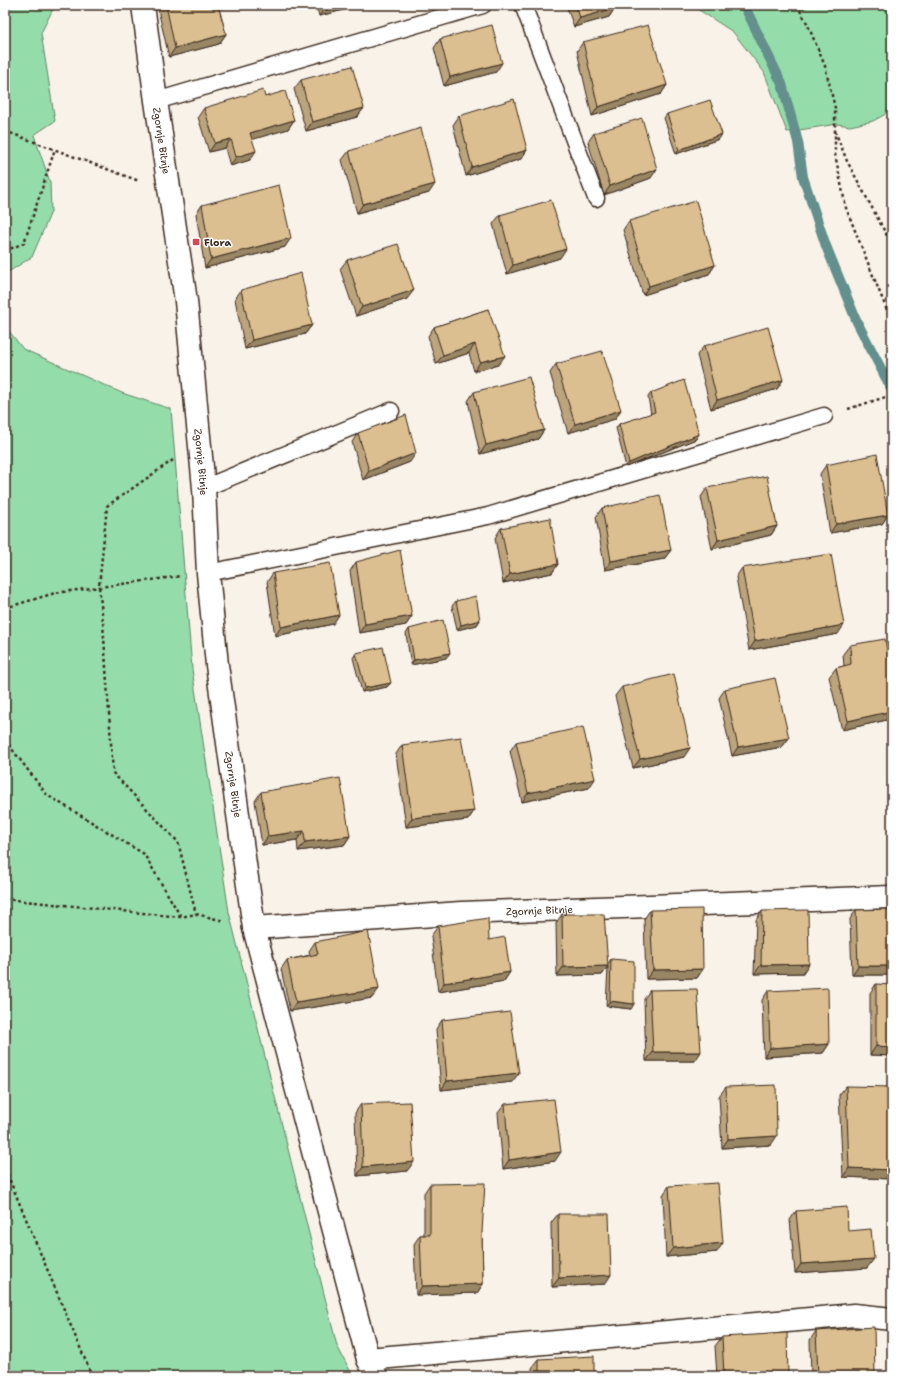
<svg xmlns="http://www.w3.org/2000/svg" width="897" height="1381" viewBox="0 0 897 1381" font-family="'Shantell Sans',sans-serif">
<rect width="100%" height="100%" fill="#f8f2e9"/>
<filter id="ink" filterUnits="userSpaceOnUse"><feTurbulence type="fractalNoise" baseFrequency=".025" numOctaves="2"/><feDisplacementMap in="SourceGraphic" scale="8" xChannelSelector="R" yChannelSelector="G"/><feConvolveMatrix kernelMatrix="1 2 1 2 8 2 1 2 1" color-interpolation-filters="sRGB"/></filter>
<g filter="url(#ink)">
<!-- green -->
<path fill="#94dcaa" stroke="#688364" d="M5 5H55L41 33 55 121 34 135 50 182 51 212 32 257 5 274Z
M697 5H892V106L884 115 873 121 850 126 837 124 787 132 764 72 733 32 699 10Z
M5 326 23 349 122 393 171 409 192 669 229 912 337 1346 353 1376H5Z"/>
<g fill="none" stroke-linecap="round" stroke-linejoin="round">
<!-- stream -->
<path stroke="#648f8c" stroke-width="10" d="M744 5 782 84 798 142 803 177 826 246 857 322 892 390"/>
<!-- service casing -->
<g stroke="#3b2a1e" stroke-width="19">
<path id="service" d="M523 5 596 198
M156 101 483 5
M204 488 391 411
M208 573 488 516 824 416"/>
</g>
<!-- minor casing -->
<g stroke="#3b2a1e" stroke-width="25">
<g id="minor">
<path id="s1" d="M143 5 156 101 186 301 204 488 208 573 217 665 254 928 368 1359 376 1376"/>
<path id="s2" d="M254 928 461 913 892 897"/>
<path d="M368 1359 854 1315 892 1319"/>
</g>
</g>
<!-- path -->
<path stroke="#3b2a1e" stroke-width="2.5" stroke-dasharray="3 3" stroke-linecap="butt" d="M797 5 807 23 825 66 835 108V154L846 208 892 323
M5 131 139 181
M835 131 847 161 892 245
M5 251 24 243 55 149
M848 409 892 395
M173 460 107 506 99 587 103 622 113 773 178 842 196 914
M5 608 55 593 181 576
M5 740 47 795 144 854 181 917
M5 899 181 917 196 914 224 921
M5 1169 92 1376"/>
<!-- service -->
<use href="#service" stroke="#fff" stroke-width="16"/>
<!-- minor -->
<use href="#minor" stroke="#fff" stroke-width="22"/>
</g>
<!-- wall -->
<path fill="#bca47c" stroke="#3b2a1e" d="M157 5H218L226 34 219 44 169 57Z
M316 5H364L319 16Z
M566 5H614L615 8 609 17 574 27Z
M440 39 496 72 444 86 434 48Z
M583 42 667 85 661 94 592 116 577 51Z
M301 80 364 108 357 117 306 131 294 89Z
M265 97 294 120 288 129 252 139 250 160 230 166 225 148 209 152 198 117 204 108Z
M667 114 722 134 719 139 676 154 664 118Z
M459 116 527 150 521 159 466 176 453 125Z
M594 133 651 178 604 195 588 142Z
M349 151 429 193 357 213 342 160Z
M202 205 285 247 205 268 196 214Z
M500 215 560 258 507 274 493 224Z
M629 221 715 265 709 274 643 295 623 230Z
M347 260 407 299 356 316 340 269Z
M241 290 312 325 305 334 245 349 235 299Z
M488 309 498 365 474 371 469 353 436 364 428 336 434 327Z
M704 346 783 380 777 389 711 409 697 355Z
M556 364 615 419 568 433 550 373Z
M474 392 544 430 538 439 480 454 468 401Z
M651 393 699 434 696 439 626 467 616 428 619 424 651 414 648 397Z
M358 433 410 462 363 480 352 442Z
M826 465 888 515 882 524 830 533 820 474Z
M707 488 777 526 771 535 712 549 701 497Z
M602 508 671 550 664 559 605 570 596 517Z
M501 528 558 564 552 573 503 583 495 538Z
M356 562 412 616 406 625 359 633 350 571Z
M742 568 838 634 749 650 736 577Z
M273 573 333 624 275 636 267 582Z
M456 601 480 620 477 625 457 630 452 606Z
M409 629 446 658 411 665 406 634Z
M850 645 892 678V717L891 719 842 730 829 677 836 668 844 666 843 654Z
M356 653 387 687 362 692 353 658Z
M622 687 684 757 633 768 615 696Z
M725 689 789 738 782 747 732 756 719 698Z
M516 742 589 788 522 802 510 751Z
M402 745 474 811 468 820 406 827 396 754Z
M261 792 350 836 344 845 298 851 297 840 262 845 255 801Z
M892 909V975H852L850 919 856 910Z
M650 910 703 969 697 978 646 979 644 919Z
M762 911 803 973 754 974 756 920Z
M562 914 608 964 611 959 631 1009 606 1006 608 967 602 975 557 976 556 923Z
M438 926 489 940 510 972 504 981 438 992 431 936Z
M315 942 372 998 290 1011 281 969 287 960 310 955 309 951Z
M876 984 892 1056 870 1055V993Z
M650 990 695 1061H646L644 999Z
M768 991 829 1044 823 1053 764 1057 762 1000Z
M442 1020 512 1082 441 1090 436 1029Z
M892 1070V1078L891 1072Z
M846 1086 892 1179 843 1177 839 1095Z
M726 1087 771 1145 722 1148 719 1096Z
M361 1104 407 1171 357 1176 355 1113Z
M505 1104 555 1161 503 1169 498 1113Z
M430 1184 482 1232 483 1284 477 1293 416 1295 414 1244 420 1235H424V1193Z
M669 1186 717 1252 666 1257 663 1195Z
M796 1211 848 1231 867 1268 795 1273 790 1220Z
M558 1214 605 1284 552 1287 551 1223Z
M816 1331 875 1376H811L810 1340Z
M722 1337 788 1376H717L715 1346Z
M539 1359 594 1376H532V1368Z"/>
<!-- shaded-wall -->
<path fill="#998665" stroke="#3b2a1e" d="M332 5H364L319 16 325 7Z
M615 8 609 17 574 27 580 18Z
M226 34 219 44 169 57 175 48Z
M502 63 496 72 444 86 450 77Z
M667 85 661 94 592 116 598 107Z
M364 108 357 117 306 131 312 122Z
M294 120 288 129 244 142 250 133Z
M722 134 719 139 676 154 679 150Z
M231 139 225 148 209 152 215 143Z
M527 150 521 159 466 176 472 167Z
M256 151 250 160 230 166 236 157Z
M657 169 651 178 604 195 610 186Z
M435 184 429 193 357 213 363 204Z
M291 238 285 247 205 268 211 259Z
M566 249 560 258 507 274 513 265Z
M715 265 709 274 643 295 649 286Z
M414 290 407 299 356 316 362 307Z
M312 325 305 334 245 349 252 340Z
M475 344 469 353 436 364 443 355Z
M505 356 498 365 474 371 480 362Z
M783 380 777 389 711 409 717 400Z
M621 410 615 419 568 433 575 424Z
M544 430 538 439 480 454 486 445Z
M699 434 696 439 626 467 629 463Z
M416 453 410 462 363 480 369 471Z
M888 515 882 524 830 533 836 524Z
M777 526 771 535 712 549 718 540Z
M671 550 664 559 605 570 611 561Z
M558 564 552 573 503 583 510 574Z
M339 615 333 624 275 636 281 627Z
M412 616 406 625 359 633 365 624Z
M480 620 477 625 457 630 461 625Z
M844 625 838 634 749 650 755 641Z
M450 653 446 658 411 665 414 660Z
M391 683 387 687 362 692 365 688Z
M892 711V717L891 719 842 730 848 721Z
M789 738 782 747 732 756 738 747Z
M690 748 684 757 633 768 640 759Z
M595 779 589 788 522 802 528 793Z
M474 811 468 820 406 827 412 818Z
M304 831 297 840 262 845 268 836Z
M350 836 344 845 298 851 305 842Z
M809 964 803 973 754 974 761 965Z
M608 966 602 975 557 976 563 967Z
M858 966H892V975H852Z
M703 969 697 978 646 979 653 970Z
M510 972 504 981 438 992 444 983Z
M379 989 372 998 290 1011 296 1002Z
M610 1001 634 1004 631 1009 606 1006Z
M829 1044 823 1053 764 1057 770 1048Z
M876 1046 892 1047V1056L870 1055Z
M653 1052H701L695 1061H646Z
M519 1073 512 1082 441 1090 447 1081Z
M777 1136 771 1145 722 1148 728 1139Z
M561 1152 555 1161 503 1169 509 1160Z
M414 1162 407 1171 357 1176 363 1167Z
M849 1168 892 1170V1179L843 1177Z
M723 1243 717 1252 666 1257 673 1248Z
M874 1259 867 1268 795 1273 801 1264Z
M611 1275 605 1284 552 1287 559 1278Z
M483 1284 477 1293 416 1295 422 1286Z"/>
<!-- building -->
<path fill="#dbbf90" stroke="#3b2a1e" d="M166 5H218L226 34 175 48Z
M324 5H332L325 7Z
M576 5H614L615 8 580 18Z
M492 25 502 63 450 77 440 39Z
M648 25 667 85 598 107 583 42Z
M352 66 364 108 312 122 301 80Z
M263 90 265 97 285 91 294 120 250 133 256 151 236 157 231 139 215 143 204 108Z
M514 99 527 150 472 167 459 116Z
M710 100 722 134 679 150 667 114Z
M642 118 657 169 610 186 594 133Z
M421 128 435 184 363 204 349 151Z
M279 185 291 238 211 259 202 205Z
M551 200 566 249 513 265 500 215Z
M696 201 715 265 649 286 629 221Z
M398 244 414 290 362 307 347 260Z
M301 273 312 325 252 340 241 290Z
M488 309 505 356 480 362 475 344 443 355 434 327Z
M768 327 783 380 717 400 704 346Z
M602 351 621 410 575 424 556 364Z
M529 377 544 430 486 445 474 392Z
M684 380 699 434 629 463 619 424 655 412 651 393Z
M406 415 416 453 369 471 358 433Z
M877 454 888 515 836 524 826 465Z
M767 476 777 526 718 540 707 488Z
M660 495 671 550 611 561 602 508Z
M550 518 558 564 510 574 501 528Z
M400 550 412 616 365 624 356 562Z
M831 554 844 625 755 641 742 568Z
M330 563 339 615 281 627 273 573Z
M476 596 480 620 461 625 456 601Z
M443 620 450 653 414 660 409 629Z
M885 639 892 678V711L848 721 836 668 851 664 850 645Z
M383 647 391 683 365 688 356 653Z
M674 674 690 748 640 759 622 687Z
M775 678 789 738 738 747 725 689Z
M583 727 595 779 528 793 516 742Z
M461 737 474 811 412 818 402 745Z
M340 778 350 836 305 842 304 831 268 836 261 792Z
M702 909 703 969 653 970 650 910Z
M892 909V966H858L856 910Z
M808 910 809 964 761 965 762 911Z
M562 914H604L608 966 563 967Z
M488 918 489 940 505 937 510 972 444 983 438 926Z
M368 931 379 989 296 1002 287 960 318 954 315 942Z
M611 959 634 961V1004L610 1001Z
M876 984 892 985V1047L876 1046Z
M828 988 829 1044 770 1048 768 991Z
M697 989 701 1052H653L650 990Z
M510 1012 519 1073 447 1081 442 1020Z
M776 1085 777 1136 728 1139 726 1087Z
M846 1086 892 1087V1170L849 1168Z
M554 1099 561 1152 509 1160 505 1104Z
M410 1102 414 1162 363 1167 361 1104Z
M485 1183 482 1232 483 1284 422 1286 420 1235H430V1184Z
M718 1183 723 1243 673 1248 669 1186Z
M847 1207 848 1231 871 1229 874 1259 801 1264 796 1211Z
M558 1214H609L611 1275 559 1278Z
M874 1327 875 1376H818L816 1331Z
M787 1333 788 1376H724L722 1337Z
M594 1356V1376H539V1359Z"/>
</g>
<!-- markers -->
<rect fill="#d1495b" stroke="#fff" stroke-width="1.5" x="192" y="238" width="8" height="8" rx="2"/>
<g text-anchor="middle" dominant-baseline="central" stroke-width="3" stroke-linejoin="round" paint-order="stroke">
<!-- street labels -->
<g font-size="10" fill="#3b2a1e" stroke="#fff">
<text stroke="none"><textPath href="#s1" startOffset="137">Zgornje Bitnje</textPath></text>
<text stroke="none"><textPath href="#s1" startOffset="461">Zgornje Bitnje</textPath></text>
<text stroke="none"><textPath href="#s1" startOffset="785">Zgornje Bitnje</textPath></text>
<text stroke="none"><textPath href="#s2" startOffset="286">Zgornje Bitnje</textPath></text>
</g>
<!-- poi labels -->
<g font-size="10" font-weight="bold" fill="#3b2a1e" stroke="#fff" text-anchor="start">
<text x="204" y="242">Flora</text>
</g>
</g>
<!-- margin -->
<rect width="897" height="1381" fill="none" stroke="#fff" stroke-width="20"/>
<rect x="10" y="10" width="877" height="1361" fill="none" stroke="#3b2a1e" stroke-width="1.5" filter="url(#ink)"/>
</svg>
